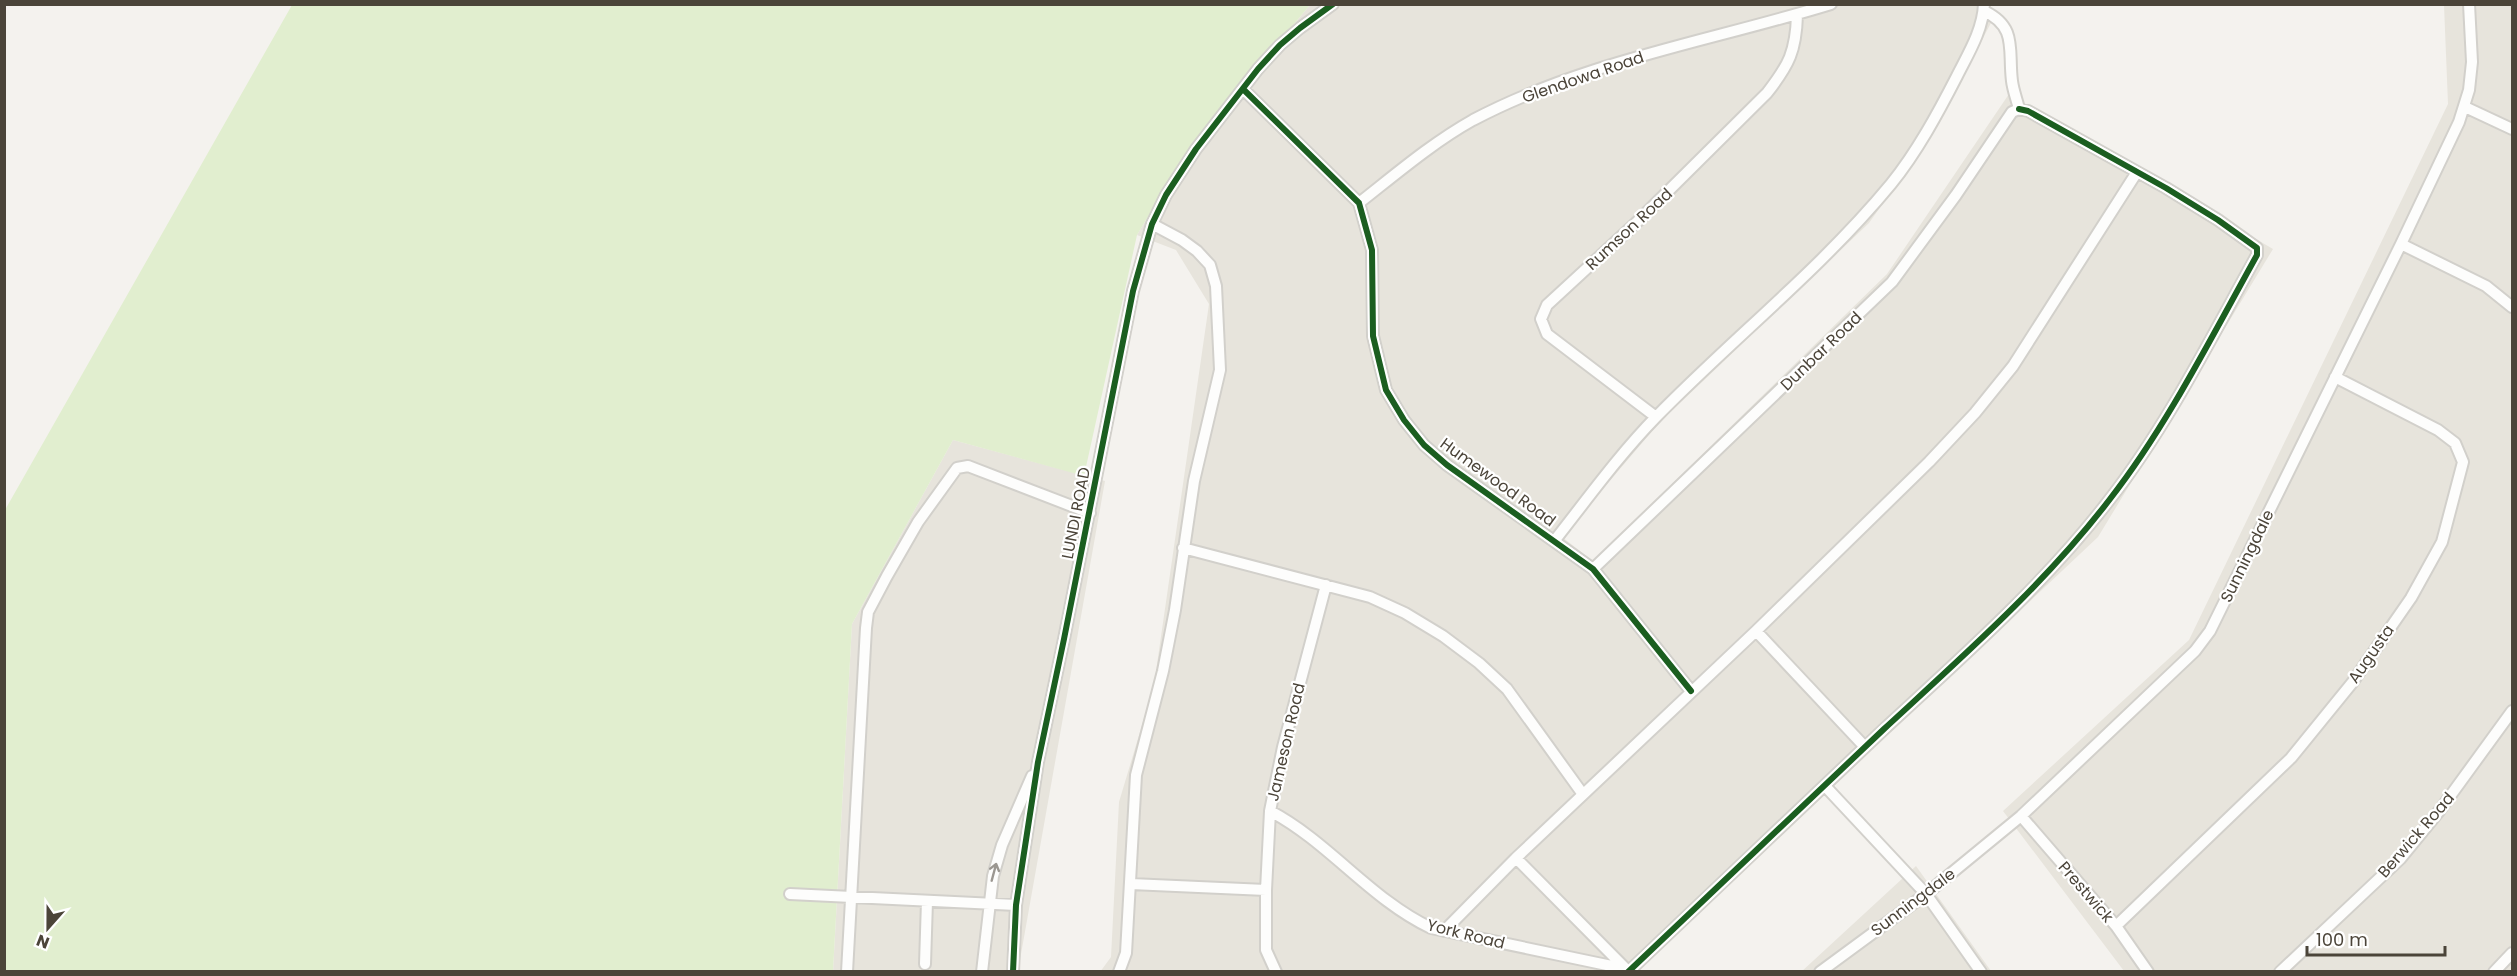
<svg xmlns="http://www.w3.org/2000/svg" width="2517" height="976" viewBox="0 0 2517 976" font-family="Poppins,sans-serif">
<rect width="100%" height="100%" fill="#f4f2ee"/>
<!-- residential -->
<path fill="#e7e4dc" d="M1310 5H1989L1992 21 1932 135 1869 223 1659 423 1562 537 1593 561 1887 274 2009 94 2273 249 2098 537 1638 971 1100 972 1111 957 1119 802 1154 685 1209 304 1176 250 1137 235 1189 148Z
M2444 5H2512V971H2124L2003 811 2189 640 2448 104Z
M953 440 1105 481 1018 971 833 972 852 624Z
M1916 866 1991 971 1801 972Z"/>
<!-- green -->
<path fill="#e1eecf" d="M292 5H1310L1189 148 1137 235 1084 476 953 440 852 624 833 971 5 972V510Z"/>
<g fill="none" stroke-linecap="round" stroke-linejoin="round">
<!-- street casing -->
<g stroke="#d2d0cb" stroke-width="14">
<path id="street" d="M1984 11C2018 27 2008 50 2012 81 2013 90 2017 100 2019 109
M1243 89 1359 203 1372 250 1373 336 1386 390 1404 420 1424 445 1447 465 1593 569 1691 691
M2465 107 2512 129
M1359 203C1396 174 1432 143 1473 120 1585 61 1711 41 1831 4
M2401 244 2486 286 2512 307
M1656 417 1547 334 1541 319 1547 305 1636 223 1767 93C1789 65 1796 51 1797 15
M1555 540C1588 498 1619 455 1656 417 1733 338 1820 270 1891 184 1917 152 1938 113 1957 76 1968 54 1983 30 1984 4
M1183 548 1370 597 1405 613 1443 636 1479 663 1507 689 1582 793
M1593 569 1892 282 1956 195 2012 112 2019 109
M1756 631 1865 747
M1825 786 1926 894 1981 972
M1270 811C1329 842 1370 899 1431 928L1626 969
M2021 816 2116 926 2148 972
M1516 858 1756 631 1929 462 1975 413 2013 366 2137 172
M1131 884 1266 890
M790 894 1016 905
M2116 926 2291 758 2352 683 2411 598 2442 542 2463 462 2455 443 2438 430 2335 377
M1444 931 1516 858 1625 968
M925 964 927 901
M847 972 866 628 868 612 887 576 918 522 957 468 968 466 1090 513
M982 972 993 876 1002 845 1032 776
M1013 972 1016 905 1038 762 1064 639 1133 291 1152 224 1166 195 1196 149 1258 69 1280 45 1300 28 1333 4
M1119 972 1126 953 1136 775 1163 671 1175 610 1194 481 1220 370 1216 286 1210 265 1197 251 1182 240 1152 224
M1276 972 1266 950V890L1270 811 1283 747 1326 585
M1628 972C1714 891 1798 810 1884 729 1961 658 2046 583 2110 499 2167 426 2212 336 2257 255V248L2218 220 2166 188 2028 111 2019 109
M1820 972 1926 894 2021 816 2195 651 2210 631 2401 244 2459 122 2469 90 2472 62 2469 4
M2280 972 2400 859 2440 810 2512 711
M2494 972 2512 953"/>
</g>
<!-- street -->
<use href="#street" stroke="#fdfdfc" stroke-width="10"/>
<!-- cycleway casing -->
<g stroke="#fff" stroke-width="10">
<path id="cycleway" d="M1243 89 1359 203 1372 250 1373 336 1386 390 1404 420 1424 445 1447 465 1593 569 1691 691
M1013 972 1016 905 1038 762 1064 639 1133 291 1152 224 1166 195 1196 149 1258 69 1280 45 1300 28 1333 4
M1628 972C1714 891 1798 810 1884 729 1961 658 2046 583 2110 499 2167 426 2212 336 2257 255V248L2218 220 2166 188 2028 111 2019 109"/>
</g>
<!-- cycleway -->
<use href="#cycleway" stroke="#1b5e20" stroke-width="6"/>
</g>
<!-- one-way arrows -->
<defs><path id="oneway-shaft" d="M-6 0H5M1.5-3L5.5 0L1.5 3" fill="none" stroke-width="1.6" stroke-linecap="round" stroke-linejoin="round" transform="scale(1.5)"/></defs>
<use stroke="#9b9791" href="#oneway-shaft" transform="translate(994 872) rotate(-75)"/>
<g text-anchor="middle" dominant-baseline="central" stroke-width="4.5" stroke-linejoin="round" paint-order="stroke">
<!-- street labels -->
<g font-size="16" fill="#4b4439" stroke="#fff">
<text transform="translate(1583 77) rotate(-19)">Glendowa Road</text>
<text transform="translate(1629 229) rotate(-43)">Rumson Road</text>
<text transform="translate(1821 351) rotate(-44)">Dunbar Road</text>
<text transform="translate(1498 482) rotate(36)">Humewood Road</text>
<text transform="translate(1076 513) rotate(-79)">LUNDI ROAD</text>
<text transform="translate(2247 556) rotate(-64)">Sunningdale</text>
<text transform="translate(2371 654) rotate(-55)">Augusta</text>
<text transform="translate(1286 742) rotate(-77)">Jameson Road</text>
<text transform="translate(2416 835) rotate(-49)">Berwick Road</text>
<text transform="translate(2086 892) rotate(49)">Prestwick</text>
<text transform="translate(1913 902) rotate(-37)">Sunningdale</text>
<text transform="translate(1466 934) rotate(14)">York Road</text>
</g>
</g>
<!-- border -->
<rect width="2517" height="976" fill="none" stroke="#4b4439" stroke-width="12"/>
<!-- north arrow -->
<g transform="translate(48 928) rotate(201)" stroke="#ffffff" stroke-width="4.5" paint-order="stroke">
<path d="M0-4.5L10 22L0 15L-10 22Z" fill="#4b4439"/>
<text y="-9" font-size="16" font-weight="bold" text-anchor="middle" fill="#4b4439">N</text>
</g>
<!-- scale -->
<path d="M2307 946v9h138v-9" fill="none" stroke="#4b4439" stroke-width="3"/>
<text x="2316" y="946" font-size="18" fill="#4b4439" stroke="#ffffff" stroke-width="4.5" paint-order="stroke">100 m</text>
</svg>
